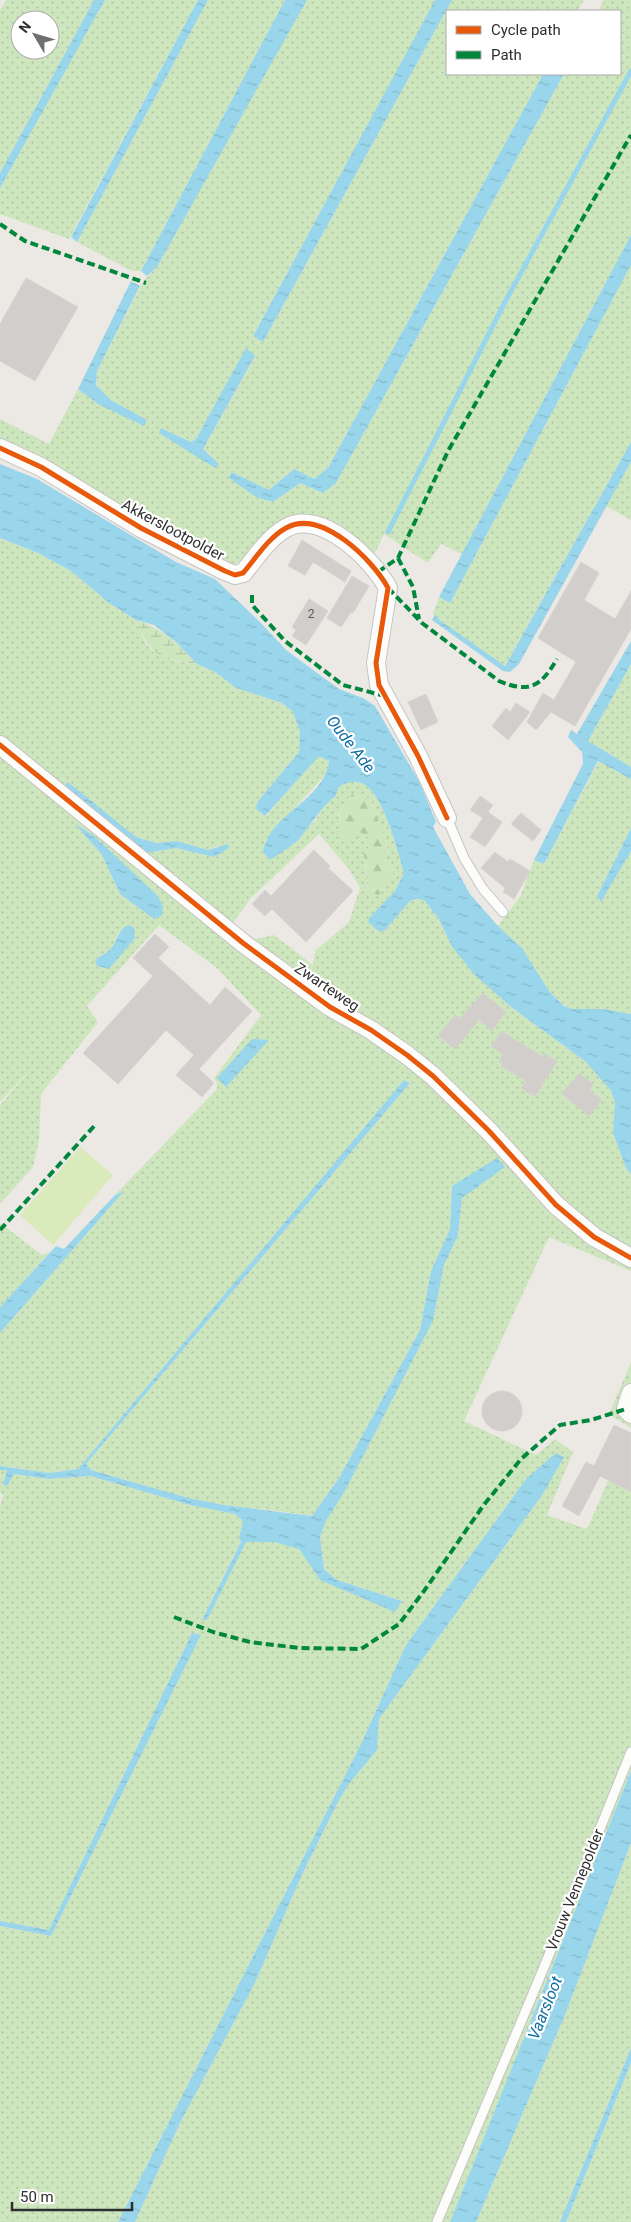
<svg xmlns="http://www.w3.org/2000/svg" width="631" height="2222" viewBox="0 0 631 2222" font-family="Roboto,sans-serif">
<defs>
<pattern id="grass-dots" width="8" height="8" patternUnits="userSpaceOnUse" patternTransform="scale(1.25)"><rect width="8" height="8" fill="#cee6be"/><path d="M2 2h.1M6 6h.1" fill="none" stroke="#b1c6a4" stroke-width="1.8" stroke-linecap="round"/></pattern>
<pattern id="forest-firs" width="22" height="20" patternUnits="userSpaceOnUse" patternTransform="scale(1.25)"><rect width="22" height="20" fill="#cee6be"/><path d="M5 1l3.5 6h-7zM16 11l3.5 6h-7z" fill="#b1c6a4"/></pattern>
<pattern id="wetland-marsh" width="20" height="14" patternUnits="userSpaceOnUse" patternTransform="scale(1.25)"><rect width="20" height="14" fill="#cee6be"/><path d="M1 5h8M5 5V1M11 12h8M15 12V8" fill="none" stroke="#b1c6a4"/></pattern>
<pattern id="water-ripples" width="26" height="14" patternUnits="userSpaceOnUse" patternTransform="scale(1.25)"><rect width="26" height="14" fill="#99d6ec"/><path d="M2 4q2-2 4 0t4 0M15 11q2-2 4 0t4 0" fill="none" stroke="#84b8cb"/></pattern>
</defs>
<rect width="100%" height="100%" fill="#ece8e4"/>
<!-- grass -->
<path fill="url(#grass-dots)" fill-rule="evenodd" d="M6 0H94L0 173V10ZM20 20H50V50H20Z
M105 0H198L69 239 0 214V188Z
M208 0H285L141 271H132L77 242Z
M305 0H436L253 335 263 342 452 0H584L577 11H447V74H543L328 468 314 479 294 469 269 490 232 472 229 478 272 502 300 483 323 493 336 483 564 74H620V11H598L604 0H631V235L462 554 441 544 428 563 384 534 374 555 352 536 310 517 289 516 270 531 244 560 232 565 152 530 36 455 0 438V419L49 444 78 389 98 404 146 420 111 400 96 385 97 371 144 280 157 267ZM246 349 255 357 203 449 219 464 162 428 191 442 196 439Z
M631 265V442L504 667 438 619 436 615 434 617 433 614 439 597 450 603Z
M631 462V520L606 506Z
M0 538 38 553 71 571 109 603 136 620 144 640 151 650 161 656 175 661 197 664 215 672 236 688 282 703 293 712 300 732 299 752 259 800 255 808 266 816 319 755 329 761 327 773 265 841 263 852 270 860 315 821 328 800 335 797 339 787C344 784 350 781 357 782 382 784 398 852 404 873L395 891 370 917 380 931 385 930 410 901 416 899 424 900 439 919 452 947 511 1007 586 1062 611 1091 615 1102 613 1133 626 1168 631 1174V1271L549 1237 464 1421 536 1455 555 1439 573 1452 547 1515 587 1529 611 1474 631 1482V1771L450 2222H135L181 2121 255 1983 301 1877 337 1804 348 1785 377 1750 379 1719 543 1494 564 1457 541 1468 526 1479 406 1645 360 1746 118 2222H0V1926L51 1936 201 1635 192 1633 49 1930 0 1921V1507L3 1495 0 1492V1470H7L3 1485 7 1486 13 1474 48 1479 90 1476 190 1505 235 1514 243 1521 239 1538 241 1541 202 1620H207L245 1542H274L299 1549 320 1580 402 1601 337 1580 324 1569 320 1537 326 1521 345 1491 433 1321 444 1265 458 1236 462 1198 504 1167 452 1186 450 1229 431 1271 420 1330 339 1478 312 1516C272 1509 230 1508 190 1499 157 1491 124 1478 91 1470L86 1464 410 1083 405 1080 78 1469 49 1473 0 1466V1333L123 1192 115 1195 217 1089V1084L214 1078 261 1015 217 968 159 925 87 1006 98 1022 41 1094 39 1141 33 1167 0 1204V1105L33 1067 0 1102ZM68 783 136 837 156 843 177 841 208 850 218 846 214 857 176 848 146 853ZM371 800 386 842 393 872 366 891 368 876 365 864 370 844 367 835 358 832 344 843 338 814ZM76 825 93 835 154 919 120 894 102 855ZM319 834 349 869 360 888 349 922 315 951 313 965 274 935 255 939 233 923 250 899ZM120 931 113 964 109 969 104 968 95 961 98 957 110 950Z
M631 664V767L588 741Z
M599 761 631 779V828L597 896 601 901 631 851V1014L603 1009H573L565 1006 549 991 522 948 498 926 521 895 534 860 544 864Z
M0 1223 42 1255 50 1252 0 1307Z
M631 1362V1428L609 1414Z
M631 1843V2048L560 2222H476L565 2015Z
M631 2063V2222H566Z"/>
<!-- forest -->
<path fill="url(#forest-firs)" d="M357 791 371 800 386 842 393 873 379 895 366 892 368 876 364 854 370 844 367 835 358 832 344 843C338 820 334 806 357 791Z"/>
<!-- wetland -->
<path fill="url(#wetland-marsh)" d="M136 620C162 628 179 644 197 664 159 659 151 657 136 620Z"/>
<!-- pitch -->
<path fill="#d9eabb" d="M80 1147 113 1175 53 1245 20 1215Z"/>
<!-- water -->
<path fill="url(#water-ripples)" d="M94 0H105L0 188V173Z
M198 0H208L77 242 71 237Z
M285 0H307L157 267 147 276 141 271Z
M435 0H452L263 342 253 336Z
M543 74H564L336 483 323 493 300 483 273 502 256 497 229 478 232 472 269 490 294 469 314 479 328 468Z
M631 235V265L450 603 439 597Z
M131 281 140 286 97 371 96 385 111 400 147 420 144 426 98 404 78 389Z
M246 348 255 356 203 449 219 464 215 468 159 433 161 428 191 442 196 439Z
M631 442V462L519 664 510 672 503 671 432 620 436 614 438 619 505 666Z
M0 464 37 479 176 562 215 579 263 625 286 650 339 689 363 698 375 706 420 783 436 822 433 827 470 894 498 926 522 948 549 991 564 1006 573 1009H603L631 1014V1174L626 1168 613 1133 615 1102 611 1091 586 1062 511 1007 475 975 452 947 439 919 424 900 416 899 410 901 385 930 380 932 368 922 370 917 395 891 404 873C398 852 382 784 357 782 350 781 344 784 339 787L335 797C325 802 308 829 299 839 291 847 279 854 270 860L263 852C269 814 324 801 329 761L319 756 265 816 255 808 259 800 299 752 300 732 293 712 282 703 236 688 215 672 197 664 177 643 154 625 136 620 109 603 71 571 38 553 0 538Z
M631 641V664L588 741 631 767V779L598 761 544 864 534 860 583 764 582 752 568 737 571 730 577 734Z
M68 782 136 837 156 843 177 841 208 850 228 844 229 848 214 857 176 848 146 853 64 787Z
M75 824 93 835 158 896 163 907 162 915 154 919 120 894 102 855Z
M631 828V851L601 902 597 896Z
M129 925 134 928 135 938 109 969 97 966 95 961C99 955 107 954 111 948 118 940 118 929 129 925Z
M252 1039 269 1040 226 1087 217 1078Z
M404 1080 410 1083 86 1464 91 1470 188 1498 224 1505 312 1516 339 1478 420 1330 431 1271 450 1229 452 1186 497 1158 505 1167 462 1198 458 1236 444 1265 433 1321 345 1491 326 1521 320 1537 324 1569 337 1580 402 1601 395 1612 320 1580 299 1549 274 1542H246L207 1620H202L241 1542 239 1538 243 1521 235 1514 190 1505 90 1476 48 1479 14 1474 7 1486 3 1485 7 1470H0V1466L49 1473 78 1469Z
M124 1191 0 1333V1307L56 1246 64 1249 115 1195Z
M556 1453 564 1457 543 1494 379 1719 377 1750 348 1785 337 1804 301 1877 255 1983 181 2121 135 2222H118L360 1746 406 1645 526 1479Z
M192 1633 201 1635 51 1936 0 1926V1921L49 1930Z
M631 1771V1843L565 2015 476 2222H450Z
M631 2048V2063L566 2222H560Z"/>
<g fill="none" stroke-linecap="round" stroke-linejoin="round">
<!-- stream -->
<path stroke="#99d6ec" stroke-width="5" d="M388 532 505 302 631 71"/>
</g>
<!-- building -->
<path fill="#d1cecb" stroke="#d7d4d0" d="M26 278 78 307 35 381 0 361V324Z
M302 540 351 571 345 582 313 562 305 575 288 566Z
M581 562 599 573 584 600 615 619 631 591V629L575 726 551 712 536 730 527 722 543 693 554 700 576 662 538 638Z
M352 576 369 586 353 613 351 612 341 627 327 618Z
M309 599 328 611 306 645 292 636 296 630 292 627Z
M426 694 438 722 421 730 408 702Z
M516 703 530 712 508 740 492 726 506 708 510 712Z
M480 796 493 805 488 812 502 822 485 847 470 837 483 818 470 810Z
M521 813 541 830 533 841 511 824Z
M314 850 330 866 328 868 353 891 306 942 272 909 265 916 252 904 265 890 271 896Z
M495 852 508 862 510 859 530 871 514 899 503 892 505 888 481 868Z
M155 934 169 947 158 958 210 1005 225 987 252 1011 199 1069 214 1083 202 1097 176 1075 194 1055 166 1030 118 1084 83 1053 153 976 133 958Z
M483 993 506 1012 492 1031 479 1020 455 1049 438 1036 455 1015 459 1019Z
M501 1031 542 1056 543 1053 557 1061 535 1097 521 1088 526 1081 501 1066 503 1063 499 1061 503 1054 491 1047Z
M579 1073 593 1084 589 1090 602 1100 589 1116 562 1094Z
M482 1411a20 20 0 1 1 40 0a20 20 0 1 1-40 0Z
M614 1425 631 1433V1492L600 1476 579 1516 562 1506 586 1462 594 1466Z"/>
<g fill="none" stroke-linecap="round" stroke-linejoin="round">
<!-- service casing -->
<g stroke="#c5c4c5" stroke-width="11">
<path id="service" d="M447 818 464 858 483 889 503 912
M437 2222 542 1972 631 1752"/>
</g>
<!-- minor casing -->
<g stroke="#c5c4c5" stroke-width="20">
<path id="minor" d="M0 448 41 467 141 528 225 571 235 575 243 573C256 558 268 538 286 528 321 508 373 560 388 588L376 663 379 685 418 756 447 818
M0 745 243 943 330 1007 371 1030 407 1055 433 1076 489 1131 556 1205 594 1237 631 1258
M631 1393 626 1409 631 1414"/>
</g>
<!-- service -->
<use href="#service" stroke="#fcfcfb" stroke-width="9"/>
<!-- minor -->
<use href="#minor" stroke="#fcfcfb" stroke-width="18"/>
<!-- quiet -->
<path stroke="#00873e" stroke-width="4" stroke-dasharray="8 4" stroke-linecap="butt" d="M0 224 25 241 146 283
M398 558 413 587 419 619
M378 572 398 558 448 451 631 135
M388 588 422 623 499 681C530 694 541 686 557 659
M252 595V605L285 641 343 685 385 696
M0 1230 96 1124
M174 1617 213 1632 250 1642 299 1648 361 1649 399 1624 424 1591 483 1506 521 1459 560 1425 591 1420 626 1409"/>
<!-- cycleway casing -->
<g stroke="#fff" stroke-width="8">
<path id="cycleway" d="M0 448 41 467 141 528 225 571 235 575 243 573C256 558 268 538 286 528 321 508 373 560 388 588L376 663 379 685 418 756 447 818
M0 745 243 943 330 1007 371 1030 407 1055 433 1076 489 1131 556 1205 594 1237 631 1258"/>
</g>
<!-- cycleway -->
<use href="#cycleway" stroke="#e8590c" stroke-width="5"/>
</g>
<g text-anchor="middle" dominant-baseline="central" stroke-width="4.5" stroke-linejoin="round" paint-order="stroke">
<!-- number labels -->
<g font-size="12" fill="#585857">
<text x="311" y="614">2</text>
</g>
<!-- street labels -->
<g font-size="15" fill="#2e2e2e" stroke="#fff">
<text transform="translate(173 530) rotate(28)">Akkerslootpolder</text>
<text transform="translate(327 987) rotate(34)">Zwarteweg</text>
<text transform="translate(575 1890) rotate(-68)">Vrouw Vennepolder</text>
</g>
<!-- water labels -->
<g font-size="16" font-style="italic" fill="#0d6fa3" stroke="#fff">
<text transform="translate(351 744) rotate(52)">Oude Ade</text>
<text transform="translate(545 2008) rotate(-68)">Vaarsloot</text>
</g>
</g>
<!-- legend -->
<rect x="446" y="10" width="175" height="65" fill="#ffffff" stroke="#ababab"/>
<rect x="456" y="26" width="25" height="8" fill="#e8590c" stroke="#ababab"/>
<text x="491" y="35" font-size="15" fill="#2e2e2e">Cycle path</text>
<rect x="456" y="51" width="25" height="8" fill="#00873e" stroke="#ababab"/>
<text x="491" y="60" font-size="15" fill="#2e2e2e">Path</text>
<!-- north arrow -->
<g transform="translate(35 35) rotate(308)"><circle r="24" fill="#ffffff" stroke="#ababab"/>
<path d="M0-4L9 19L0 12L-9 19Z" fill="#706f6e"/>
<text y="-8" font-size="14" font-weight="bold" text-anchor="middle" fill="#2e2e2e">N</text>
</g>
<!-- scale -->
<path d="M12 2202v8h120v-8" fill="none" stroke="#2e2e2e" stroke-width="2.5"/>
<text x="20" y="2202" font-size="15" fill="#2e2e2e" stroke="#ffffff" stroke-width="4" paint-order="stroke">50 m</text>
</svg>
